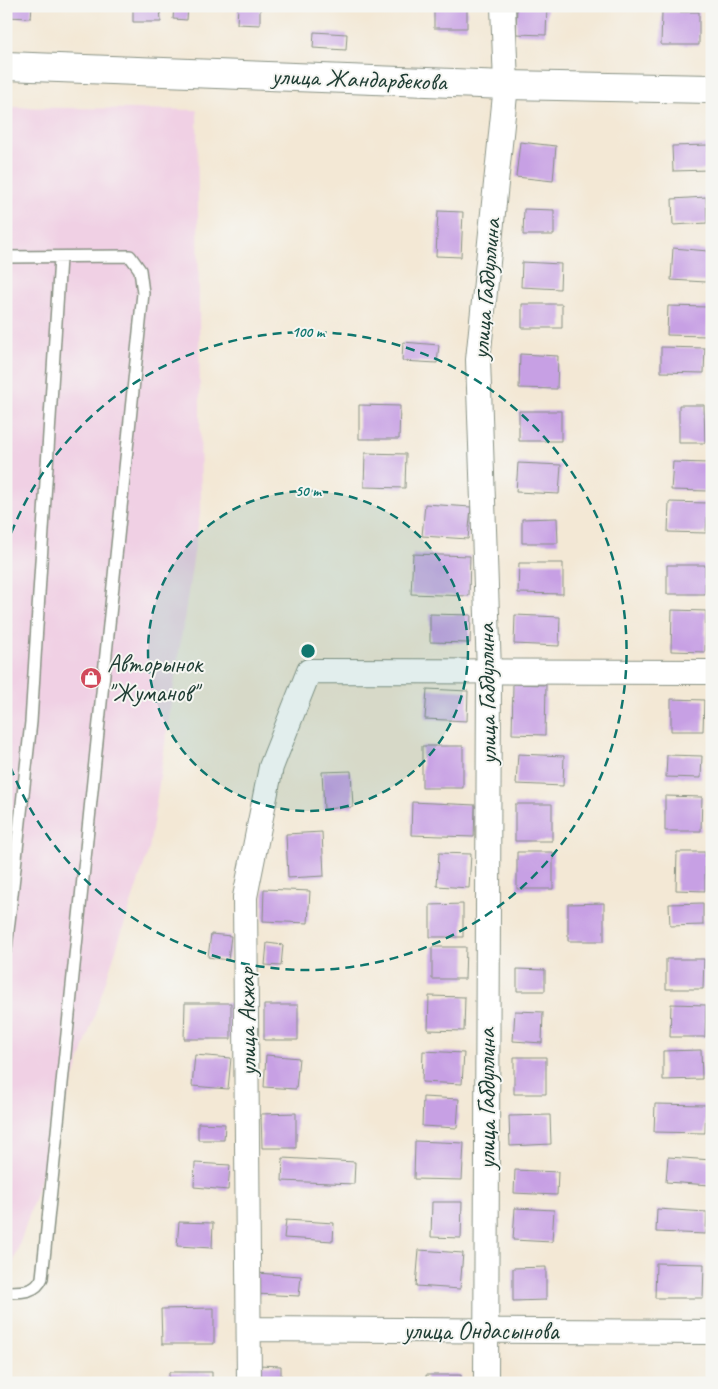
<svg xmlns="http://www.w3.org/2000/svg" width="718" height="1389" viewBox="0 0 718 1389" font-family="Caveat,sans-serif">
<rect width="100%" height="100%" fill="#f6f6f2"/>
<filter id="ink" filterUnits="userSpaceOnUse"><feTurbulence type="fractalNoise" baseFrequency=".02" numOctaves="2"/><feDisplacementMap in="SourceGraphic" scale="10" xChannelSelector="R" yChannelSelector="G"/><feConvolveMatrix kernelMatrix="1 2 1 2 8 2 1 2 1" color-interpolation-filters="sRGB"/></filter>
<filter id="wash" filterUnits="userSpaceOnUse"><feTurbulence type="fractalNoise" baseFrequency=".0096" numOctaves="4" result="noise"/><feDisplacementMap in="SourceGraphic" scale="20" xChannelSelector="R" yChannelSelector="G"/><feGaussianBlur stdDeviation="1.12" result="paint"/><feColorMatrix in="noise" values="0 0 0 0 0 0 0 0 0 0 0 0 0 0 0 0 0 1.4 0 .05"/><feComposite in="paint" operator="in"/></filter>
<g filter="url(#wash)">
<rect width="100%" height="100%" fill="#f3e8d5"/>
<!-- built -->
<path fill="#f0d0e4" d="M6 107 197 110 201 507 149 849 12 1267H6Z"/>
<g id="blocks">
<!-- building -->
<path fill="#c7a0e4" d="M6 6H32L31 18 6 17Z
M133 6H160L161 22H133Z
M174 6H188L187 20 173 19Z
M238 6H260V25L237 24Z
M434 6H467V28H434Z
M517 7 547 8 546 35 516 34Z
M662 12H699V45H661Z
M314 32 347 34 346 50 313 48Z
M520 142 556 146 553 181 516 177Z
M708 145 709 170 673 171 672 146Z
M706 197 707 223 673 225 672 199Z
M524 209 554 210V235H523Z
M438 211 463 212 461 257 436 256Z
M673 248 708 251 706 282 671 280Z
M522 262 561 264 560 289 521 287Z
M522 304H562V328H522Z
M668 306 708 307 707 336 667 335Z
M403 342 439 345 437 363 402 361Z
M661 347 705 348 704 373 661 372Z
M520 354 558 356 557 389 519 388Z
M359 405 400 406 399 439H359Z
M679 405H704L705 443H679Z
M519 411H561V441H519Z
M365 453 406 454 405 488 364 487Z
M673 462 709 463 708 491 671 490Z
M518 463 561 465 559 494 516 492Z
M669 502 708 503 706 533 668 532Z
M425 504 471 507 468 539 422 536Z
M557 518 558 543H522V519Z
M413 554 470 556 469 596 411 594Z
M519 563H563V594L518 593Z
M667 565H705V594H667Z
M672 610 706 611 705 652 671 651Z
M430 614 471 615 470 643 430 642Z
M515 615 560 617 559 646 514 644Z
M513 684 546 685 545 735 512 734Z
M427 689 468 691 467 721 425 719Z
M671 699 704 700 703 731H671Z
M422 746H463V788H422Z
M518 754 564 756 563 786 516 784Z
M667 755 702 756 701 778 666 777Z
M351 771 353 807 324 809 322 772Z
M665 796 702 797 701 831H665Z
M412 802 475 805 474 837 411 835Z
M515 804H552V841H515Z
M322 832 324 876 288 878 286 834Z
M517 852H553V889H517Z
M677 852H705V891L676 890Z
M439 853 471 854 469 888 437 886Z
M264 889 310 891 308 923 263 921Z
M604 903V941H568V904Z
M703 903V925L670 926 669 904Z
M463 904V937H430V905Z
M211 934 231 936 228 960 208 957Z
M267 943 283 945 281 966 265 965Z
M432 947H466L465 979H432Z
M666 959H704L703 989H666Z
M517 969 545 970V991H517Z
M429 996 465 997 464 1031 428 1030Z
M185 1003H231V1039H184Z
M671 1004 706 1005 705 1037H670Z
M264 1005H298V1040H264Z
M515 1011 543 1012 542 1043 513 1041Z
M701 1050 702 1079 663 1080V1051Z
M423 1051 464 1053 462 1084 422 1082Z
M195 1055 231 1058 228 1089 192 1086Z
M266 1055 299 1058 296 1089 264 1087Z
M514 1057H546V1094H514Z
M423 1097 459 1099 457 1128 422 1126Z
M655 1104 706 1105 705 1133 654 1132Z
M296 1113V1148H262L261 1114Z
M550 1115 551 1144 510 1146 509 1116Z
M198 1123 225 1124 224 1140H198Z
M415 1141 464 1143 462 1180 414 1179Z
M668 1157 712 1160 710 1185 666 1182Z
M283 1158 355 1162 354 1184 282 1181Z
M195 1163 230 1165 228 1190 194 1187Z
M515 1170 558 1172 557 1195 514 1193Z
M432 1202H462L461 1238 431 1237Z
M515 1208 554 1210 552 1242 513 1240Z
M657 1209 707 1212 706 1234 656 1232Z
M286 1220 334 1223 333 1241 284 1238Z
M179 1222 213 1223 212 1248 177 1246Z
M419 1250 463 1253 460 1289 416 1286Z
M656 1263 704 1264 703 1298H655Z
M546 1267V1300L513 1301V1268Z
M256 1273 301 1276 299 1296 255 1294Z
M214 1308V1344H162L161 1309Z
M258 1365 281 1366V1383H257Z
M169 1372H212V1383H169Z
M426 1375H461V1383H426Z"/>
</g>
</g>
<g filter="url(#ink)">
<use href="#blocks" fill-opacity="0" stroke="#899284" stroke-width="1"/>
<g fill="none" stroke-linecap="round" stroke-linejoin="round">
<!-- service casing -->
<g stroke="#899284" stroke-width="14">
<path id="service" d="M6 257 130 256 140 270 143 293 42 1278C36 1293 21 1292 6 1292
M6 949 31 722 60 258"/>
</g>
<!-- minor casing -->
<g stroke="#899284" stroke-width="26">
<path id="minor" d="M250 1329 712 1332
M249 1383 245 897 271 767 309 671 712 672
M486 1383 489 671 478 360 506 85 503 6"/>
</g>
<!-- tertiary casing -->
<g stroke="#899284" stroke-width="30">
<path id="tertiary" d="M6 66 506 85 712 89"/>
</g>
<!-- service -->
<use href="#service" stroke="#fff" stroke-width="11"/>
<!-- minor -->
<use href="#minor" stroke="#fff" stroke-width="24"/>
<!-- tertiary -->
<use href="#tertiary" stroke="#fff" stroke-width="28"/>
</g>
</g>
<!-- distance rings -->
<circle cx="308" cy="651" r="160" fill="#0f766e" fill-opacity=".12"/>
<g fill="none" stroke="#0f766e" stroke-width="2.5" stroke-dasharray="9 6">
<circle cx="308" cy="651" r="160"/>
<path d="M6 547A319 319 0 1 1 6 755"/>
</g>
<!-- icons -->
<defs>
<g id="shop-disc" transform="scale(1.125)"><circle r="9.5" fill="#d1495b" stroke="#f6f6f2"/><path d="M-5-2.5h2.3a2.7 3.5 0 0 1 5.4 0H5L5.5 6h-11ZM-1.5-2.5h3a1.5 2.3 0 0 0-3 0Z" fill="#fff"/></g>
</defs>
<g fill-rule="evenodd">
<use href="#shop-disc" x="91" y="678"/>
</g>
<g text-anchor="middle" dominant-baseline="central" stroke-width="4" stroke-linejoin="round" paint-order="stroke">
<!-- street labels -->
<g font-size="25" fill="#1f3d34" stroke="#f6f6f2">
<text transform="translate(359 79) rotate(2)">улица Жандарбекова</text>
<text transform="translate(486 289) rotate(-85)">улица Габдуллина</text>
<text transform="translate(487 694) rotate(-91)">улица Габдуллина</text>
<text transform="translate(247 1022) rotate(-91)">улица Акжар</text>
<text transform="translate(487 1099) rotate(-90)">улица Габдуллина</text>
<text x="481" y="1331">улица Ондасынова</text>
</g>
<!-- poi labels -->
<g font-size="25" fill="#1f3d34" stroke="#f6f6f2" text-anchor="start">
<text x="107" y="664">Авторынок<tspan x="107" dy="29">"Жуманов"</tspan></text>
</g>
</g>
<circle cx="308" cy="651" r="8" fill="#0f766e" stroke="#f6f6f2" stroke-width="2.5"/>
<g font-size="15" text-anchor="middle" font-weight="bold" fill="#0f766e" stroke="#f6f6f2" stroke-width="4" stroke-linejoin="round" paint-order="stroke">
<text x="308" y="337">100 m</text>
<text x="308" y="496">50 m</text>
</g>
<!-- margin -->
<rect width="718" height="1389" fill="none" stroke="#f6f6f2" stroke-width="25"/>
</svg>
